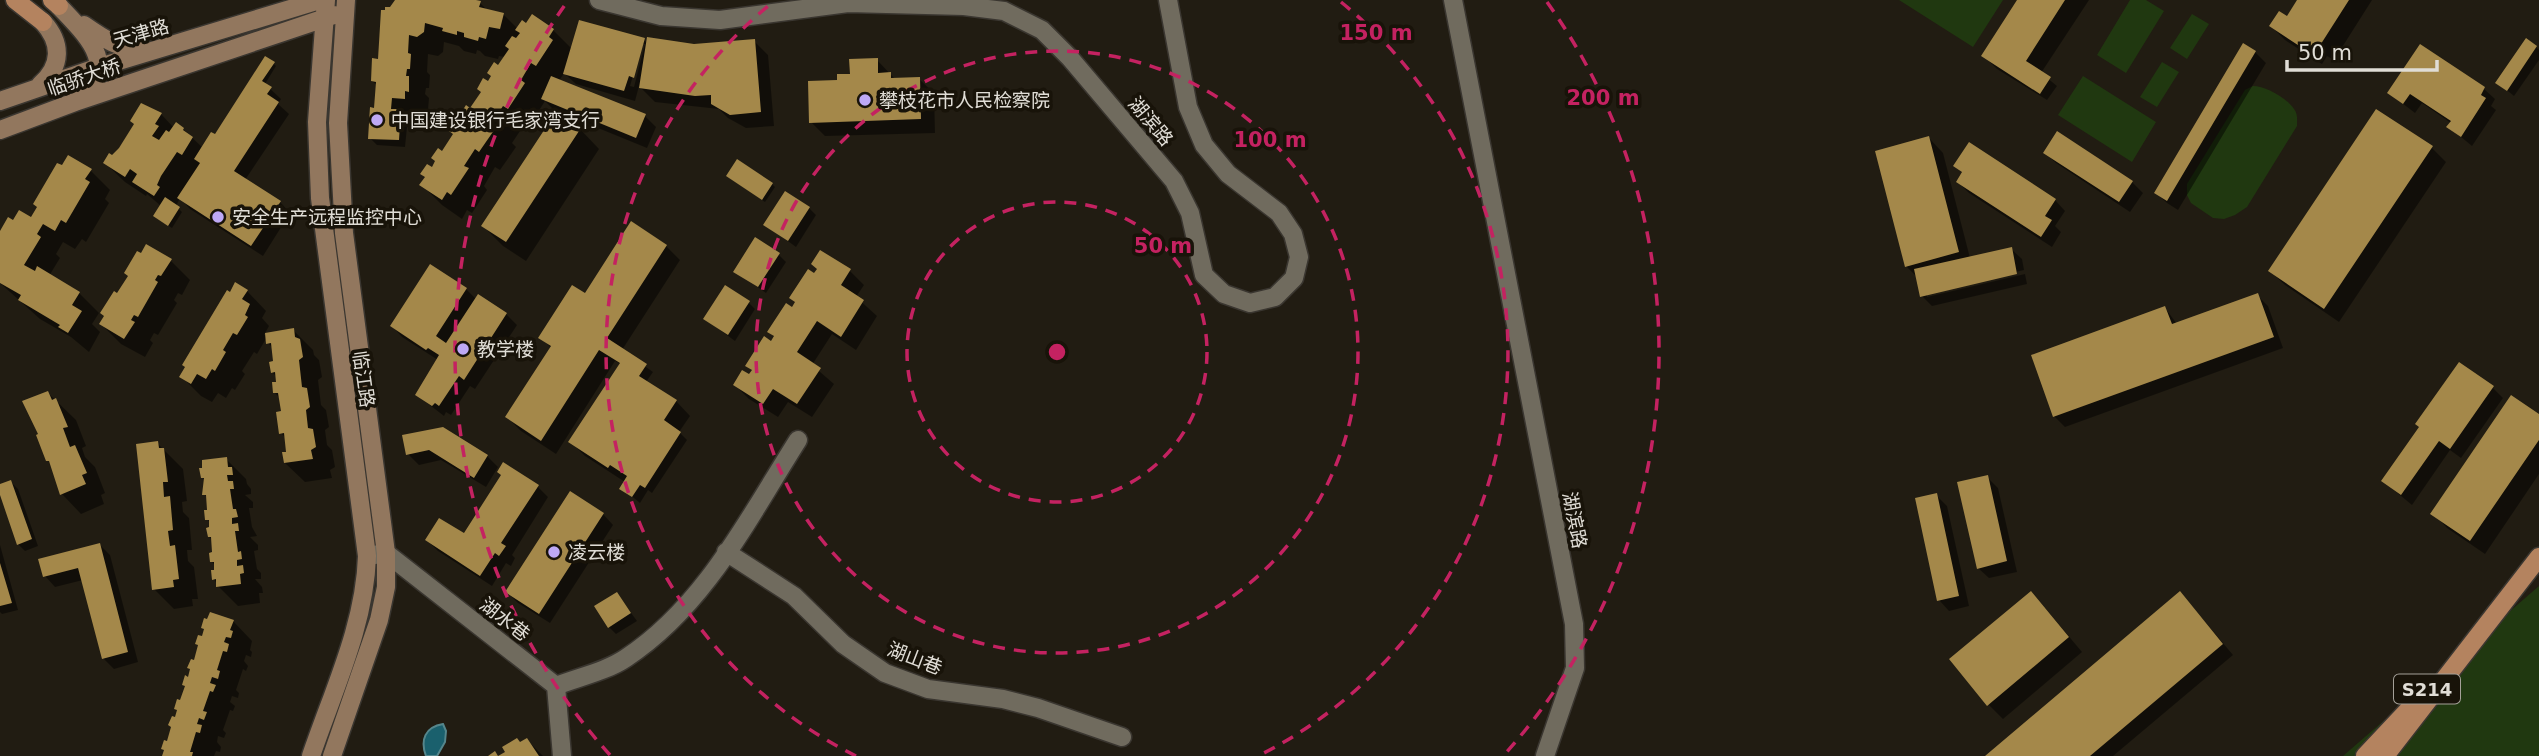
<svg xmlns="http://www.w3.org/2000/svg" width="2539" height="756" viewBox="0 0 2539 756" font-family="'DejaVu Sans','Noto Sans SC',sans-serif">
<rect width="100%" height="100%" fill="#211c12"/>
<!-- green -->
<path fill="#203810" d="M1899 0H2003L1973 47Z
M2130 0H2146L2164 11 2126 73 2097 55Z
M2192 14 2209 24 2187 59 2170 48Z
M2162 62 2179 72 2157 107 2140 97Z
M2083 76 2156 122 2132 162 2058 115Z
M2253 86C2265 86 2287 98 2294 109 2298 114 2297 120 2297 126L2247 207 2235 215 2224 219 2213 218 2191 203 2187 195V184L2245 90Z
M2539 586V756H2343Z"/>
<!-- water -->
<path fill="#1a606d" stroke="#55868c" stroke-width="2" d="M443 724 446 731 445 742 437 756H426C420 740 425 727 443 724Z"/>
<!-- shadow -->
<path fill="#0007" fill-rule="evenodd" d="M400 0H469L480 3 488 11 504 15 518 29 553 30 572 49 644 40 648 44 693 46 754 41 768 55 774 126 746 128 728 118 719 109 655 102 639 86 635 101 576 84 564 73 559 81 645 116 656 127 647 148 554 110 545 101 528 128 524 125 512 143 516 147 500 170 495 167 484 186 487 190 472 213 467 210 462 219 442 205 422 185 505 57 499 56 498 59 485 56 480 51 477 50 476 54 464 51 459 46 444 42 443 52 438 56 428 54 427 72 430 75 429 88H426L425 94 429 98 428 110H425L424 118 411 117V128L407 127 405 147 377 145 370 138 379 110 378 86 372 81 391 9ZM642 44H645L634 87 630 86Z
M2019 0H2089L2041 73 2057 86 2047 100 1997 69 1983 55Z
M2299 0H2372L2334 60 2327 56 2322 64 2285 40 2271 26 2287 18Z
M2421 46 2484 89 2495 99 2491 106 2496 110 2472 146 2449 127 2451 123 2422 103 2415 113 2389 93Z
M2536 47 2539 50V60L2514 96 2497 82Z
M2255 52 2266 63 2178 210 2167 203 2156 193Z
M877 60 896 80 919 79 934 93 935 133 825 136 811 122 839 82Z
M273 63 276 66 265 84 281 99 278 104 289 114 245 180 280 202 290 213 263 256 190 209 180 198 176 206 182 212 172 228 158 219 161 206 147 194 146 196 125 182 105 163 120 149 136 125 142 105 161 114 174 128 183 129 203 148Z
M580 129 599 149 526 261 503 246 483 226Z
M1929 138 1943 153 1970 258 2011 249 2022 259 2024 270 1927 293V297L2025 274 2027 284 1932 306 1922 296 1917 277 1906 266Z
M2432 148 2446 162 2339 322 2285 285 2270 271Z
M2045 153 2132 182 2143 193 2130 212 2056 163Z
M1956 166 2055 200 2065 211 2055 226 2061 232 2052 247 1969 193 1958 182 1963 174Z
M90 170 110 190 105 199 109 203 86 242 82 239 75 249 63 242 56 254 60 258 49 276 79 293 99 313 92 324 100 332 89 352 71 337 40 319 0 283V234L13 222 32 219Z
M731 179 772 184 775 187 765 202Z
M809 208 816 215 796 247 766 225Z
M666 246 680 260 622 350 653 372 646 382 676 401 690 416 679 432 687 440 652 493 648 490 640 503 622 488 625 482 585 456 571 442 621 364 615 361 556 454 521 431 507 417 551 348 541 337 585 295Z
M779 255 786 262 766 293 736 272Z
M171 261 190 280 182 295 178 293 174 300 177 303 158 335 154 333 150 340 153 343 145 357 121 344 101 324 118 295Z
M850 271 864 285 856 297 877 316 856 350 832 334 812 365 834 384 812 417 788 402 778 417 749 399 735 385 750 377 753 371 747 366 771 343 775 337 769 332 793 309 815 276Z
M466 289 477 300 506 314 517 325 475 389 470 386 451 415 446 412 444 416 417 395 438 360 402 337 392 326Z
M247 291 266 311 262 318 269 326 264 335 293 330 313 350 314 355 319 360 322 377 318 380 321 405 326 410 329 427 325 430 327 445 332 450 335 467 330 470 332 478 305 482 285 463 288 453 286 438 281 433 283 413 280 398 275 393 277 377 272 372 275 363 273 348 268 343 267 337 257 354 254 352 242 371 245 374 235 390 232 388 226 398 218 393 212 402 201 396 181 376Z
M2257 295 2268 306 2283 348 2065 427 2054 416 2165 308 2177 324Z
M748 302 755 309 735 341 705 319Z
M2493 388 2503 398 2461 458 2450 450 2412 505 2383 481Z
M48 393 76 420 86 446 82 448 85 457 95 467 105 493 101 495 104 504 81 514 62 494 51 464 48 460Z
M2539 416V474L2485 554 2447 528 2433 513Z
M442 429 487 456 498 467 486 487 441 460 419 465 408 454Z
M157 443 183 469 187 501 182 502 183 512 189 518 192 550H187L188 561 194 567 198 599H192L193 606 174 609 154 589Z
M226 459 246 479 247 484 251 489V494L245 495 253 502V508H249L252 527 257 536 250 537 258 545V550L254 551 257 569 261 573V579H255L262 587 263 593H259L260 603 238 606 218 586 214 579 215 565 212 562 214 554 213 540 209 537 211 523 207 519 209 512 208 498 204 494 205 480 202 477Z
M503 475 538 487 548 497 512 555 515 558 511 566 506 563 492 586 438 551 427 540 464 536Z
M1987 477 1998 488 2017 572 1989 578 1978 568Z
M11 482 18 489 38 546 25 551 18 544 0 490V486Z
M1936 495 1947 506 1969 606 1949 611 1939 600Z
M603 514 613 525 550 623 518 603 507 592Z
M0 545 18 610 2 614 0 612Z
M100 545 110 555 138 662 114 669 103 658 83 580 55 587 45 576Z
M617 594 637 621 616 634 609 627Z
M2190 604 2233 655 2113 756H1987Z
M2045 608 2082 652 2003 719 1989 705Z
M233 621 252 641 250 650 252 652 251 657 246 655 244 661 248 666 246 671 243 669 236 690 239 693 238 698 232 696 230 702 235 706 233 711 230 710 223 730 226 733 224 738 218 736 217 742 221 747 220 752 216 751 214 756H163L203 638Z
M527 740 543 756H501L520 744Z"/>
<!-- building -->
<path fill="#a4884a" d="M395 0H476L481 1 479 7 504 13 500 29 489 27 486 39 479 37 478 41 464 37V33L457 31V35L442 31 443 28 425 23 424 32 417 37 409 35 408 53 411 54 410 69H407L406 76H409V92L405 91V99L392 98 391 109H401L399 140 368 139 370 107 374 108 376 82 371 81 372 58 378 59 381 10H385V7H390Z
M2017 0H2065L2026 61 2051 77 2040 94 1981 56Z
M2297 0H2349L2319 47 2313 43 2307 51 2269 26 2279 11 2287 16Z
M532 14 554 29 549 37 553 40 536 66 531 63 521 80 525 83 508 109 503 106 492 123 497 126 479 152 475 149 464 166 469 168 451 195 447 192 442 200 419 185 425 177 420 174 427 164 432 167 435 161 431 158 438 148 442 151 453 134 449 131 455 121 460 124 463 119 459 116 466 105 470 108 481 92 477 89 483 78 488 81 491 76 487 73 494 62 498 65 509 49 505 46 512 36 516 38 520 33 515 30 522 20 526 23Z
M579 20 645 38 634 78 629 76 624 91 563 74Z
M647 37 694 44 755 39 761 112 730 115 711 104V95L695 96 639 88Z
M2526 38 2537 46 2507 91 2495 83Z
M2243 43 2256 51 2167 201 2154 193Z
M2420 44 2485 87 2481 95 2486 98 2461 137 2446 127 2451 121 2410 94 2403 104 2387 93Z
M265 56 275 62 262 81 272 87 267 94 279 102 234 171 281 201 251 246 177 198 200 163 194 159 211 132 215 134Z
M878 58V73L891 72V78L920 77 921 119 809 123 808 81 837 80V74H850L849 59Z
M551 76 646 114 636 138 541 99Z
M141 103 162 113 155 124 159 126 152 136 159 140 166 130 169 132 176 122 184 128 183 130 193 137 182 155 177 152 161 176 157 185 160 187 154 196 132 182 137 174 130 169 125 177 103 163 109 153 112 155 119 148 134 124 130 121Z
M2376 109 2433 146 2324 309 2268 271Z
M556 112 581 128 506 242 481 226Z
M2057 131 2133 181 2119 202 2043 153Z
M1929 136 1959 252 1905 267 1875 151Z
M1969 142 2056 199 2045 216 2052 220 2041 237 1956 182 1962 172 1953 166Z
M68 155 92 169 85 179 90 182 66 223 61 220 55 231 43 224 37 234 41 237 24 265 35 271 37 266 80 292 72 305 82 311 68 333 58 327 60 325 18 300 21 295 0 283V231L8 217 13 220 19 210 31 217 37 207 33 204 57 163 62 165Z
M737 159 773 183 762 200 726 176Z
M785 191 810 207 788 241 763 225Z
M165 197 180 207 168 226 153 216Z
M631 221 667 245 607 338 647 364 639 376 677 400 664 420 681 432 645 488 640 485 632 497 619 489 627 476 610 465 608 468 568 442 620 363 599 350 541 441 505 417 551 346 538 338 572 285 585 293Z
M755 237 780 253 758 287 733 272Z
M146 244 172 259 161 276 158 275 155 280 158 282 138 317 134 315 131 320 135 322 124 339 99 324 104 316 100 313 114 291 117 293 128 276 124 273 137 251 141 253Z
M2012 247 2017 274 1920 297 1914 269Z
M820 250 851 269 841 285 864 300 841 337 817 321 797 352 821 368 797 404 773 389 763 404 733 385 742 370 749 374 752 370 745 366 764 336 771 341 774 336 767 332 786 303 792 307 795 302 789 298 808 269 814 273 817 269 811 264Z
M430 264 467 288 436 336 446 343 478 294 507 313 464 380 459 376 439 406 435 403 432 406 415 395 439 355 428 348 426 350 390 326Z
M235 282 248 290 242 299 250 304 245 315 248 317 237 335 233 333 223 350 226 352 215 371 212 369 206 379 197 374 191 384 179 377 185 367 182 365 227 290 230 292Z
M725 285 750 301 728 335 703 319Z
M2258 293 2274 337 2053 417 2031 355 2165 306 2172 324Z
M294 328 295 337 300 339 303 357 299 360 302 387 307 388 310 407 306 410 308 428 313 429 316 447 311 450 313 459 284 463 282 452H286L284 433 279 434 276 412 281 411 278 393H273L272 382H276L275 372 271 373 269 362 273 361 271 343 266 344 265 333Z
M2459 362 2494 386 2450 449 2439 441 2401 495 2381 481 2419 427 2415 424Z
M48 391 52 400 56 398 68 427 63 428 70 447 75 445 87 473 82 475 86 484 60 495 49 461H46L36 435 38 434 22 401Z
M2511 395 2539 414V440L2470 541 2430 514Z
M443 427 488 455 474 478 429 450 406 455 402 435Z
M158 441 159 448H164L168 482H163L164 497 170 496 173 530 168 531 170 546 175 545 179 579 173 580 174 587 152 590 136 444Z
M227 457 228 467H232L233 475H227L228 481H233L234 489H230L233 509H236L238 517 232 518V524L238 523 239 531H235L238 552 241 551 242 559 237 560V566L243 565 244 573 240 574 241 584 216 587V579L212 580 211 570H214V562H210L209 553 212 552 211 537H208L206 528 209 527V520H205L204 510H207L206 495H202L204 478H201L199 468H202V460Z
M503 462 539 485 501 543 506 546 499 556 495 553 480 576 425 540 439 518 464 533 501 475 497 472Z
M1988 475 2007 561 1977 569 1957 482Z
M11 480 32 539 17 545 0 495V484Z
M570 491 604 513 539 614 505 592Z
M1937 493 1959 596 1937 601 1915 498Z
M100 543 128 652 102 659 78 568 43 577 38 559Z
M0 563 12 603 0 606Z
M2031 591 2069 637 1987 706 1949 659Z
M2180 591 2223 644 2090 756H1985Z
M617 592 631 613 608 628 594 606Z
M210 612 234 620 230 630 233 631 231 638 226 637 224 642 229 644 227 652 223 651 217 670 220 671 218 679 212 677 210 683 216 685 213 692 210 691 203 711 207 712 204 720 199 718 197 724 202 725 200 733 196 732 190 752H193L192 756H162L164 750 161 749 164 740 167 741 171 727 168 725 172 716 175 717 177 710 174 709 177 699 180 700 185 686 182 685 185 675 188 677 190 669 187 668 191 659 194 660 198 645 195 644 198 635 202 636 204 629 201 628 204 618 207 619Z
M517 738 520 742 527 738 539 756H488L495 751 498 756 505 752 502 747Z"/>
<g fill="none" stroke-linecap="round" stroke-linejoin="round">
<!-- street casing -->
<g stroke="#3a3630" stroke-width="21">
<path id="street" d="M599 0 661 16 720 20 848 3 964 6 1004 11 1042 30 1070 58 1174 181 1190 213 1204 275 1224 294 1250 303 1275 297 1294 278 1299 257 1293 234 1279 213 1228 174 1204 145 1188 107 1168 0
M1453 0 1574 624 1575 668 1545 756
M726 552 794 596 843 644 885 673 928 689 1003 699 1038 708 1122 737
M374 555 386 553 556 686 562 756
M556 686C579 677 607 671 626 658 705 606 749 517 798 440"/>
</g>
<!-- secondary casing -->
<g stroke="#3a3630" stroke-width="21">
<path id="secondary" d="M59 6C86 35 122 66 78 100
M84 25C104 39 119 49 144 50
M40 85C62 66 62 43 43 22
M0 101 99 67 320 0
M0 130 75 102 334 15
M311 756C333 691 365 625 367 556L320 198 317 122 326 0
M332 756 379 620 386 587V553L344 233 338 123 346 0"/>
</g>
<!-- primary casing -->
<g stroke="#3a3630" stroke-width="21">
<path id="primary" d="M15 0 43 22
M52 0 59 6
M2365 756 2411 707
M2385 756 2539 557"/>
</g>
<!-- street -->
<use href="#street" stroke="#706b5e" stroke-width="18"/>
<!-- secondary -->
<use href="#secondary" stroke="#92775e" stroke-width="18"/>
<!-- primary -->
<use href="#primary" stroke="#b4835f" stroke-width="18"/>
</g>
<!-- distance rings -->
<g fill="none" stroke="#c42261" stroke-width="3.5" stroke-dasharray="12 9">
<circle cx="1057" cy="352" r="150"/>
<circle cx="1057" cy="352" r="301"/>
<path d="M856 756A451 451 0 0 1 773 2M1341 2A451 451 0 0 1 1258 756"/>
<path d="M610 755A602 602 0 0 1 567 2M1547 2A602 602 0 0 1 1504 755"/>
</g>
<!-- markers -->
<g fill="#bea9f5" stroke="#181309" stroke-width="2.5">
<circle cx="865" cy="100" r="7"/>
<circle cx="377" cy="120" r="7"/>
<circle cx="218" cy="217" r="7"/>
<circle cx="463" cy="349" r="7"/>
<circle cx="554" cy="552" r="7"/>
</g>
<g text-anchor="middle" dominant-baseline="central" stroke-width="7" stroke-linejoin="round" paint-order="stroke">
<!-- shield labels -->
<rect fill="#181309" stroke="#a4a098" stroke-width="2" x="2394" y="674.5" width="66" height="29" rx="5"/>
<g font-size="18" font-weight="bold" fill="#e0ddd6">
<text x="2427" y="689">S214</text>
</g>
<!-- street labels -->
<g font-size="19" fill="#e0ddd6" stroke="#181309">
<text transform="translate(141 33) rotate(-16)">天津路</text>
<text transform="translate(84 77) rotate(-19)">临骄大桥</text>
<text transform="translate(1151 121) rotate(50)">湖滨路</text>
<text transform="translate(364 379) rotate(82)">临江路</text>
<text transform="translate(1575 520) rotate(79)">湖滨路</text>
<text transform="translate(505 619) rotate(38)">湖水巷</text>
<text transform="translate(915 658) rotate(21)">湖山巷</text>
</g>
<!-- poi labels -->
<g font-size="19" fill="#e0ddd6" stroke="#181309" text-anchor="start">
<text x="879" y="100">攀枝花市人民检察院</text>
<text x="391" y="120">中国建设银行毛家湾支行</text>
<text x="232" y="217">安全生产远程监控中心</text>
<text x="477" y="349">教学楼</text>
<text x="568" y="552">凌云楼</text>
</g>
</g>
<circle cx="1057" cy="352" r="10" fill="#c42261" stroke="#181309" stroke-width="3.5"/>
<g font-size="21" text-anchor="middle" font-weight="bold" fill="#c42261" stroke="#181309" stroke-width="7" stroke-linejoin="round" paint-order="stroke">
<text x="1376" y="40">150 m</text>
<text x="1603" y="105">200 m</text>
<text x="1270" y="147">100 m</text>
<text x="1163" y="253">50 m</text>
</g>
<!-- scale -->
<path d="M2287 60v10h150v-10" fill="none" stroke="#e0ddd6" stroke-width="3.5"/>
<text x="2298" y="60" font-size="21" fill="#e0ddd6" stroke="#181309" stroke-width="5" paint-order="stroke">50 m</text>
</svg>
